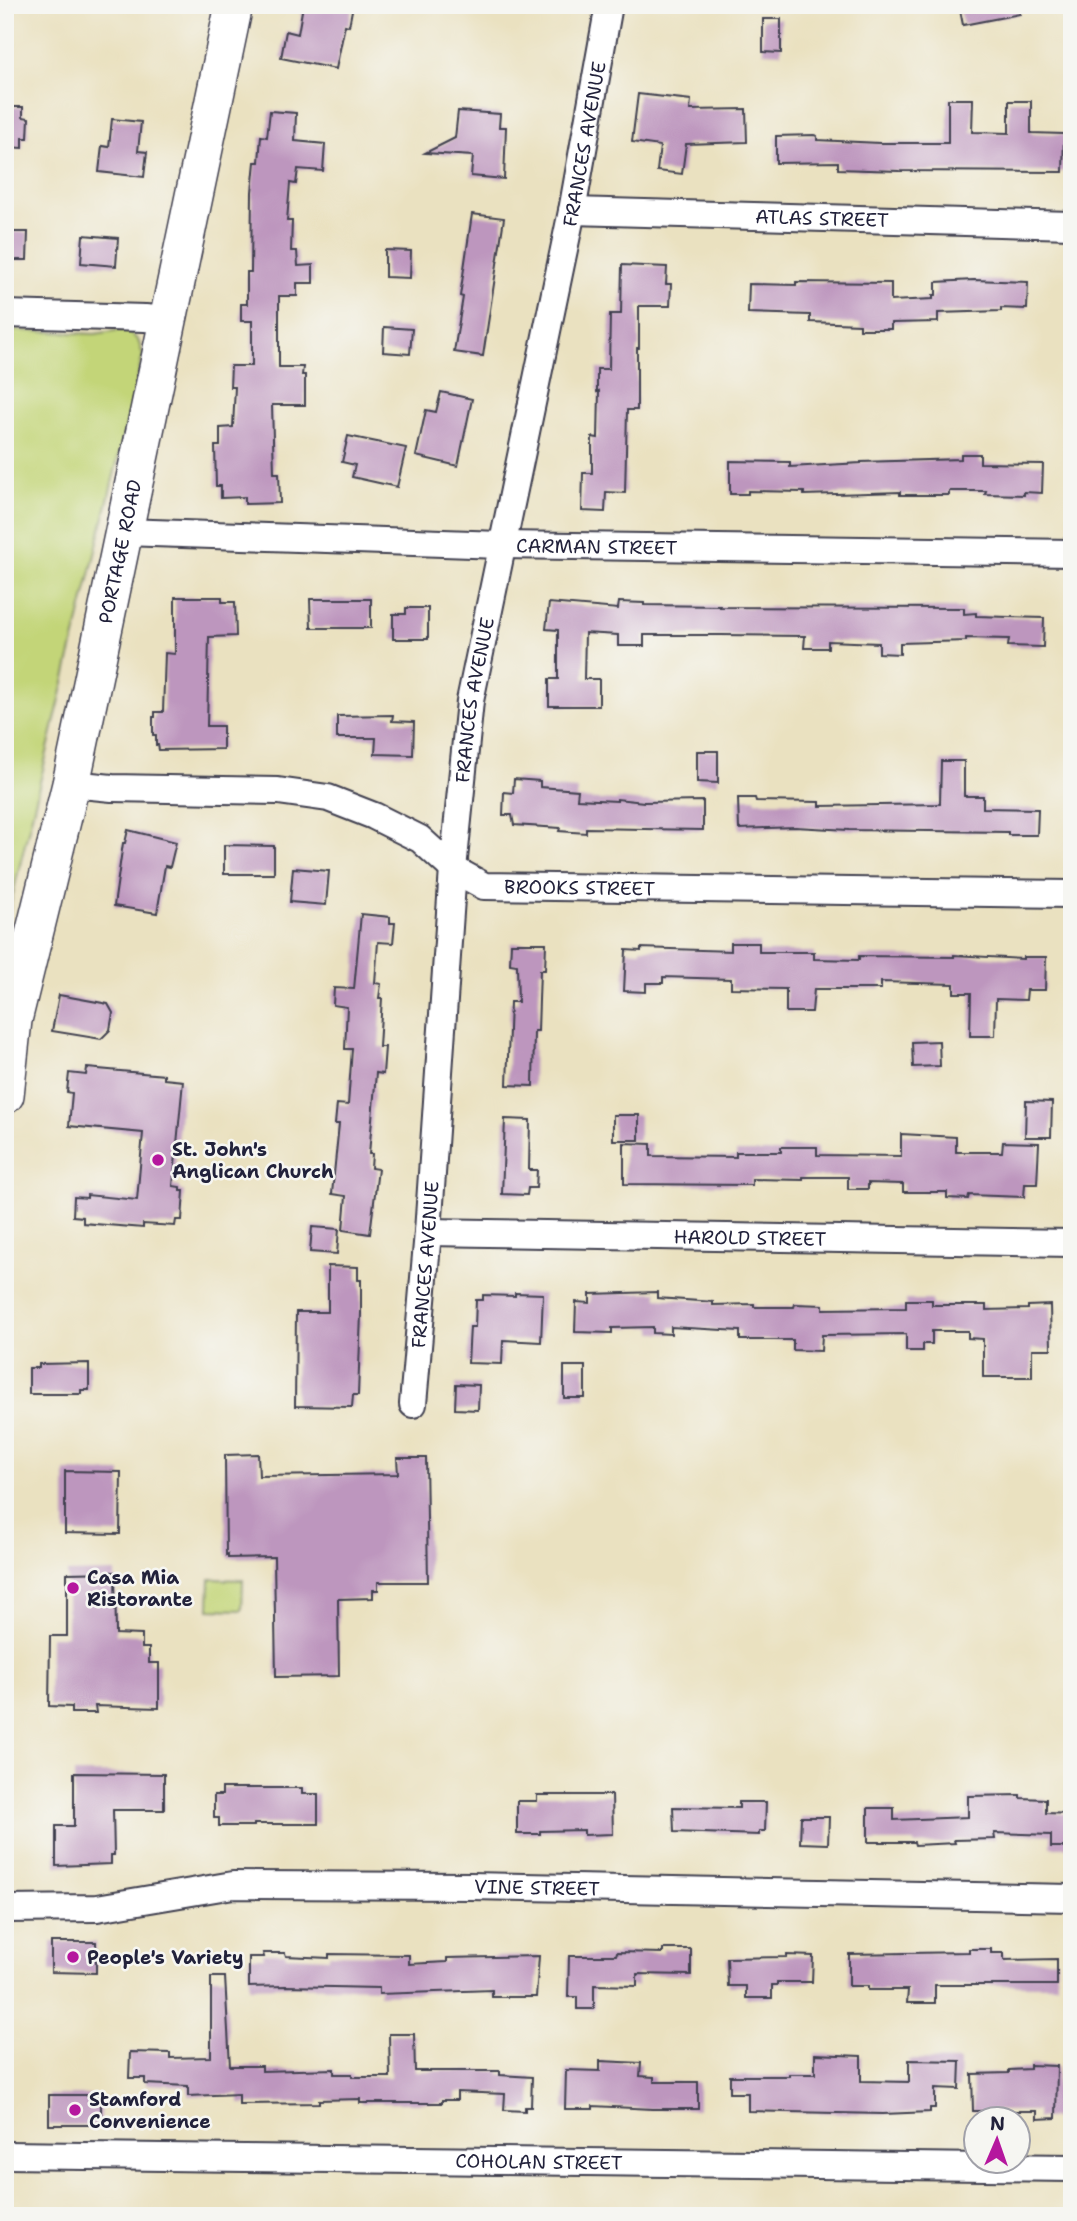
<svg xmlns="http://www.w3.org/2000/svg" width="1077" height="2221" viewBox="0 0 1077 2221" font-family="'Shantell Sans',sans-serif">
<rect width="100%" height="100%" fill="#f6f6f2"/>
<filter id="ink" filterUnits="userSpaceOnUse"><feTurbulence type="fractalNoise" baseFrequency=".0143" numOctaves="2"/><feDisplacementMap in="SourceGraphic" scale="14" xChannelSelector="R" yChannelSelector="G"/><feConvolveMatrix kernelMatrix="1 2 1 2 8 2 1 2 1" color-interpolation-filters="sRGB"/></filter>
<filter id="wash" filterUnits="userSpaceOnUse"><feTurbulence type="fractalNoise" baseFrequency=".00686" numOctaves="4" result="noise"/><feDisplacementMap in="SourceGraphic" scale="28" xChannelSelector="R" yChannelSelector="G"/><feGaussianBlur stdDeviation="1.57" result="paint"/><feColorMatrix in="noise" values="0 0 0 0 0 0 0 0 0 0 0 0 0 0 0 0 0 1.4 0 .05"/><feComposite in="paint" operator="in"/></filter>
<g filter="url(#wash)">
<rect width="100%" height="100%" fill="#eae1c0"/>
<!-- green -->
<path fill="#c3d578" stroke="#727c5a" stroke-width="2" d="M125 329 138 340 143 355 5 927V330L95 334Z
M210 1579 243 1580 242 1610 209 1609Z"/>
<g id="blocks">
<!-- building -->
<path fill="#bd96be" d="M303 5H353L349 26 345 25 336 69 281 58 286 31 298 34Z
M959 5H1019L1020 14 963 25Z
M763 19H781V53L763 52Z
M638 94 691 100 690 110 746 109 747 142 686 144 682 174 657 171 660 146 632 142Z
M948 99H973L972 132 1009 133V101H1031V133L1064 134 1063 172 899 171 838 169V162L776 163V136L814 135 817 136V140L880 143H948Z
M5 107H23V117L29 118 28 138H23V148L5 147Z
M270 111 296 113 295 141 325 144 323 171 298 169 296 184 290 183 287 221H292L291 251H297L298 266 313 265V283H297V296H279V367H303L302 375H305V405H272L274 473H279L280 503 245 504V497L221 498V486H216L215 446H220V428L233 427 235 387H230L231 366H252V321H241V304H247V272H251L252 192 255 162H259L261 136 267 137Z
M458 111 500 114 499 127H506L504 179 471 176 473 156 425 153 455 138Z
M112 119 141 122 138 151 147 152 144 177 99 172 102 146 109 147Z
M472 214 504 218 483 356 454 352 463 297 460 296Z
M5 232H28L27 260H5Z
M83 235 118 238 116 266 81 263Z
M385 250 411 251 410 278 385 277Z
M622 265 667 267 666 284H671L670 306H639V348H637V410H627L625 493 606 492 605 512 582 511 583 473H592V437L598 438 599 391 597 392V369H609L610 314H621Z
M974 280 1028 282 1027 309 1001 308V311L938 313V322L891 323V329H860V324L810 322V315L748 313 749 284 796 285V282L891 283V301L933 299V295H936V282Z
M384 327 412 329 410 354 383 352Z
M441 392 472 399 458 466 416 456 426 410 436 412Z
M348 436 406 448 397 487 352 477 355 465 342 462Z
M961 454H980V463L1043 464 1042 493 1024 492V495L985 494 986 491H949V495H900V492L804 495V492L748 491V494H730V461L790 462V467L861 463V462L961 459Z
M175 597H222V602H235L236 636 209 637 207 726H223V749L159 750 158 745H156V735H153V717H155V712H163L165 653 175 654Z
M310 599H371V628H311Z
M619 602 644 603V605L720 606V607L964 608V614L976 613V616L1044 618 1043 647 1008 646 1009 639 966 638V641L900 643V654L879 653V643L828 641V648H804L805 636 720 635H644V646H618V635L585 633 584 679H599V706H549V679H558V630L546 629 549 603 618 609Z
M406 608H428V639H393V614H406Z
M393 715 392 721 414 722 413 755 375 754 376 738H337V716Z
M697 751H718V783L697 782Z
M941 761H964V796H983V808L1038 809 1037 835H1008V832L849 830 795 827 739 829 738 798H755L756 801 820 802V806L940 804Z
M514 779 540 781V787L578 790 577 799 617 801V799L644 802 703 801V830L586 828V833L559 831 560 828 514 825 512 815H503L504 792 513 793Z
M128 830 176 842 170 867 165 866 157 913 114 906 123 843H125Z
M224 845 274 846V874H224Z
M293 868 329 871 326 905 290 902Z
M361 914 390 917V923H395L393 943 378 942 375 983 381 984 379 998H382L379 1047H385L383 1074 376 1073 369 1154H372L371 1168 378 1169 370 1234 343 1230 346 1196 332 1194 339 1124H335L337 1104 348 1105 352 1049H345L347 1007 333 1005 334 988 354 989Z
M511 943H546L545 970H540L538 1031H534L533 1086 507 1085 510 1002H518L517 965 510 964Z
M731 943H759V952H814V959L859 960V956L954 957V955L1023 959V957H1046L1045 990H1027L1026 1000 996 999 995 1036H970L971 993H954V984L881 982V989H814L812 1012H786V989L731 988V979L663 977V983H646V992L624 991 626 950 641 951V948L731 951Z
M59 995 108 1004 113 1013 110 1030 101 1039 52 1031Z
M939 1041 940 1066 913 1067 912 1042Z
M87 1068 164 1075V1079L183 1081 173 1186 180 1187V1191H184L182 1220H176L175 1226 143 1224V1228L83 1223V1217L73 1216 74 1197 87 1198V1195L137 1200 143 1133 69 1126 72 1093 67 1092 69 1073 86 1075Z
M1026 1101 1052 1102 1051 1137H1025Z
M613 1115H639V1140H613Z
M505 1119 530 1120 529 1170H537L536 1188H528L527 1195 502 1194Z
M901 1134 956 1137V1152H1002L1003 1142 1039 1143 1037 1184H1025L1024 1197 969 1195 968 1199 947 1198V1192H903V1184L868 1183V1189H848V1177H803V1180L752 1179V1185L624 1184V1143L651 1144V1156L736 1157V1152H781V1147H817V1155L901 1156Z
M312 1227 339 1229 337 1254 310 1252Z
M328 1266 358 1267V1280H361V1313L358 1395H353L352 1407 295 1406 296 1312H328Z
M657 1292V1298L713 1302V1305L754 1304V1307H794L795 1304 823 1305V1309L906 1308V1300H932V1305H986V1310L1028 1309V1306L1050 1305 1051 1349H1032V1377H983V1339L968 1338V1331H932V1344H923V1351H906V1334L822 1335 821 1351 793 1350V1340H740V1331L671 1327V1334L653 1333V1327L612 1328V1333L575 1332 576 1302 590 1303V1294Z
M515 1293 543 1294 541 1342 503 1340 502 1364 468 1363 470 1327H475L476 1300H483V1295L515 1296Z
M89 1363V1390H81V1394H29V1368H39V1364Z
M564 1366H585V1398H564Z
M456 1384 479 1385 478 1410 455 1409Z
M258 1454 259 1476 398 1474 397 1458H426L428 1582H378V1590H373V1598L338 1599 339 1676 276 1677 274 1557 228 1558V1554L226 1555 225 1455Z
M65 1471 121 1472 120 1534 65 1533Z
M115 1572 116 1634 142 1635V1648H149V1663H159V1708L95 1706 96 1713H72V1707L49 1706 50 1636H67V1573Z
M74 1773 164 1774V1810H113L114 1855H111V1864L56 1866V1826H74Z
M222 1788H302V1794H318V1824H254V1826H219V1818H214V1795H222Z
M537 1795H612L613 1834 584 1835V1830L540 1831V1834H517V1801H537Z
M1020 1795V1798L1046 1799V1813L1072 1814V1847H1051V1835L994 1833 995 1839 954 1840 955 1843 915 1845 914 1842H868V1808H894V1820L968 1817V1796Z
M739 1802H766L765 1831H759V1835L674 1832 673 1807 739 1808Z
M801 1817H829L828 1844 800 1843Z
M51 1942H96V1973L51 1972Z
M663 1949H691V1975L637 1974V1986L594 1985V2009H577V1997H568L569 1956H603V1955H616L617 1952 663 1953Z
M969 1949H991V1953H1004V1960L1057 1959V1985H935V2003H907L908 1990H868V1986H849V1954L969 1952Z
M263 1953H285L286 1956 329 1958V1954L409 1955V1964L447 1962V1958L539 1956 536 1997H492V1990L379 1994V1988L286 1986 249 1987V1957H264Z
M787 1955 813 1956 812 1982H777V1985H772V1998H746V1986H728L727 1958 787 1957Z
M211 1977H225L230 2066H262V2071L334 2069V2074H352V2077H390L389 2034H414L415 2071H500V2075L532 2077 531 2107H525V2111L504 2110 505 2094 457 2092V2100H442V2103H360V2099L319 2100V2103L239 2104V2094L188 2096V2086L145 2084V2078H129L130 2052 170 2053V2058L211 2057Z
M815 2054 861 2056V2081L909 2082V2060L960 2061 959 2089 935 2088V2108H930V2112L883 2114 748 2111V2093H730V2076H789V2074H815Z
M600 2061 641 2063 640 2076 654 2077V2082H698V2109H653L593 2106V2109H565L566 2070 600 2071Z
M1030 2065 1057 2066 1056 2118 1037 2119V2111H973L972 2074 1009 2073V2070L1030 2069Z
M49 2095H101V2125H49Z"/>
</g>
</g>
<g filter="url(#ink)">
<use href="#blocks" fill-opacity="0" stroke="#403f4f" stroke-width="2"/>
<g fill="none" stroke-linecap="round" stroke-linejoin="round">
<!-- street casing -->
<g stroke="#403f4f" stroke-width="30">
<g id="street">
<path id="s1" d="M572 211 1072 225"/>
<path d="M5 314 145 318 168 320"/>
<path id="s2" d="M123 532 501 545 1072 553"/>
<path id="s3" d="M71 784 112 788 278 791 328 798 374 816 420 839 453 869 484 886 1072 894"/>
<path id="s4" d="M428 1232 1072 1243"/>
<path id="s5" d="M413 1404 428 1232 453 869 470 701 572 211 609 5"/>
<path id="s6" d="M5 1909 97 1908 233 1885 471 1886 1072 1898"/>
<path id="s7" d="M5 2155 1072 2168"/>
</g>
</g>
<!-- secondary casing -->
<g stroke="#403f4f" stroke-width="40">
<g id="secondary">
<path id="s8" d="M5 1095 13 1020 71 784 234 5"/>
</g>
</g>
<!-- street -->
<use href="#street" stroke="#fff" stroke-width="26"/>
<!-- secondary -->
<use href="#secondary" stroke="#fff" stroke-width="37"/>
</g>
</g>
<!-- markers -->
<g fill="#b5179e" stroke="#f6f6f2" stroke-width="2.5">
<circle cx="158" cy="1160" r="7"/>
<circle cx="73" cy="1588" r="7"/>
<circle cx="73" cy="1957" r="7"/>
<circle cx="75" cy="2110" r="7"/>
</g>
<g text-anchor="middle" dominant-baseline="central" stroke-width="5" stroke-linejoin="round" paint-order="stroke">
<!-- street labels -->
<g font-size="19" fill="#22223b" stroke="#f6f6f2">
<text stroke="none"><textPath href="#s5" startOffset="1274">FRANCES AVENUE</textPath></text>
<text stroke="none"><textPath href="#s1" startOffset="250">ATLAS STREET</textPath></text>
<text stroke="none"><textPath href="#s2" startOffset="474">CARMAN STREET</textPath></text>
<text stroke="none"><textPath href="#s8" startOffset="556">PORTAGE ROAD</textPath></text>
<text stroke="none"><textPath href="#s5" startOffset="707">FRANCES AVENUE</textPath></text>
<text stroke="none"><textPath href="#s3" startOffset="534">BROOKS STREET</textPath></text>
<text stroke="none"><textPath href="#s4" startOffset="322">HAROLD STREET</textPath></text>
<text stroke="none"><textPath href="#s5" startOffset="140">FRANCES AVENUE</textPath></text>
<text stroke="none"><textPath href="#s6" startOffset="534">VINE STREET</textPath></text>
<text stroke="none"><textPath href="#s7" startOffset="534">COHOLAN STREET</textPath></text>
</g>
<!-- poi labels -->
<g font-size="19" font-weight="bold" fill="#22223b" stroke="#f6f6f2" text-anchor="start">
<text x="172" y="1149">St. John's<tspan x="172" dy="22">Anglican Church</tspan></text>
<text x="87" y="1577">Casa Mia<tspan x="87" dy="22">Ristorante</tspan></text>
<text x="87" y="1957">People's Variety</text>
<text x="89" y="2099">Stamford<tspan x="89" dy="22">Convenience</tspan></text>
</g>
</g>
<!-- margin -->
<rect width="1077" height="2221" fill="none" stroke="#f6f6f2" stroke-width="28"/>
<!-- north arrow -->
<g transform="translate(997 2140) rotate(2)"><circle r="33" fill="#f6f6f2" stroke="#a1a1a9" stroke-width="2"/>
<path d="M0-5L12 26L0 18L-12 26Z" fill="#b5179e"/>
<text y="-10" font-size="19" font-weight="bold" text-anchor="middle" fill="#22223b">N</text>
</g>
</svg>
